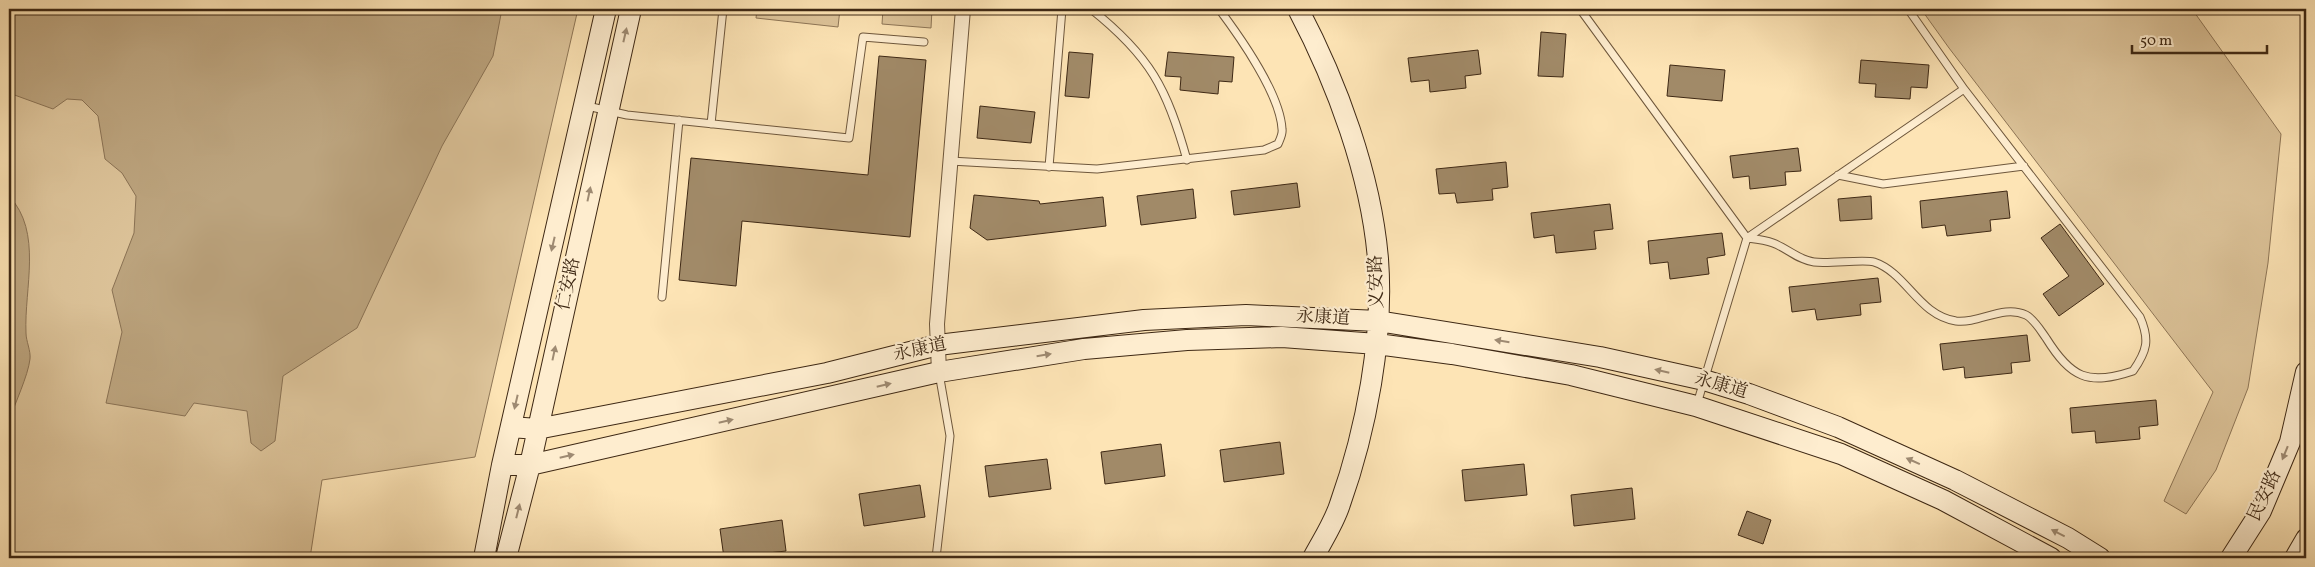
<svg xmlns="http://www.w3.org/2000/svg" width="2315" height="567" viewBox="0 0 2315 567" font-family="Vollkorn,'Noto Serif SC',serif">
<rect width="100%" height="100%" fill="#fde4b5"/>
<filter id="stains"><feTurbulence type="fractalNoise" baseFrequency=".004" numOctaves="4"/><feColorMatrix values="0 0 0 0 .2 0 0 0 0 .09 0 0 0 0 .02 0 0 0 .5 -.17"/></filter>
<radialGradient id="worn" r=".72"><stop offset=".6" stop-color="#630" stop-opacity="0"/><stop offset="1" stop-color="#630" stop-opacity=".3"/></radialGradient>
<!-- green -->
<path fill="#ddc49a" stroke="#8e7657" d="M9 9H578L475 457 322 480 310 558H9Z
M757 9H840L838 27 756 18Z
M883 9H932L931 28 882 24Z
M1921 9H2192L2281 134 2268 263 2248 388 2216 470 2186 514 2164 501 2213 392 1949 48Z"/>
<!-- water -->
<path fill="#bca47e" stroke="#8a7254" d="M9 9H502L493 56 442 146 357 328 283 376 275 441 261 451 251 443 247 411 194 403 185 416 106 403 122 332 112 290 134 233 136 196 122 173 105 159 98 116 82 100 67 99 53 109 9 93Z
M9 196C43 232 24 288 26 333 26 341 31 351 30 359 28 376 15 403 9 421Z"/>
<!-- building -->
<path fill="#a18a68" stroke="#3e2814" d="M1541 32 1566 34 1563 77 1538 76Z
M1478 50 1481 74 1465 76 1466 88 1430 92 1429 80 1411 82 1408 58Z
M1069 52 1093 54 1089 98 1065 96Z
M1168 52 1234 57 1232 82 1219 81 1218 94 1180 90 1181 77 1165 76Z
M879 56 926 60 910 237 742 221 736 286 679 280 691 158 868 175Z
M1861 60 1929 65 1927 88 1911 87 1910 99 1875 97 1876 84 1859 83Z
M1670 65 1725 70 1722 101 1667 96Z
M980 106 1035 112 1031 143 977 138Z
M1798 148 1801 171 1785 172 1786 185 1750 189 1749 176 1733 178 1730 156Z
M1506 162 1508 187 1492 189 1493 200 1457 203 1455 193 1439 194 1436 169Z
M1297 183 1300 207 1234 215 1231 191Z
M1193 189 1196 218 1141 225 1137 196Z
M2007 191 2010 218 1990 220 1991 231 1947 236 1945 225 1922 228 1920 201Z
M974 195 1039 201 1040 204 1103 197 1106 226 987 240 970 228Z
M1871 196 1872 219 1840 221 1838 199Z
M1610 204 1613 229 1594 231 1596 249 1556 253 1554 235 1534 238 1531 213Z
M2060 224 2104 284 2059 316 2043 294 2069 276 2041 238Z
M1722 233 1725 255 1707 258 1709 274 1670 279 1668 262 1650 264 1648 241Z
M1878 278 1881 302 1860 304 1861 315 1817 320 1815 309 1792 312 1789 287Z
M2027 335 2030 361 2011 363 2012 373 1965 378 1964 367 1943 370 1940 344Z
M2156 400 2158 425 2139 427 2140 439 2096 443 2095 431 2072 433 2070 408Z
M1280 442 1284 474 1224 482 1220 450Z
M1161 444 1165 476 1105 484 1101 452Z
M1047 459 1051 489 989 497 985 466Z
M1524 464 1527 495 1465 501 1462 470Z
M920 485 925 517 864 526 859 494Z
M1632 488 1635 519 1574 526 1571 495Z
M1747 511 1771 520 1763 544 1738 535Z
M782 520 786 551 724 558 720 529Z"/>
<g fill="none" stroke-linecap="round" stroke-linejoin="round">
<!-- lane casing -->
<g stroke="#6e573c" stroke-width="9">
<path id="lane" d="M1091 9C1150 56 1167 88 1187 160
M1580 9 1747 238 1964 89 1908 9
M587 106 627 115 849 138 863 37 924 42
M711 124 723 9
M950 161 1097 169 1264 150 1278 144C1280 139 1283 134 1282 129 1280 94 1240 37 1219 9
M1049 167 1062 9
M1838 175 1883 184 2024 166
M662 297 679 120
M1697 404 1747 238C1755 239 1765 240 1773 243 1787 248 1798 260 1814 262 1829 264 1864 259 1874 262 1907 273 1918 315 1956 321 1979 324 2003 304 2026 315 2034 319 2041 331 2046 338 2071 378 2088 386 2133 371 2147 351 2150 340 2140 317L1964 89
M936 558 950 436 939 373"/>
</g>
<!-- street casing -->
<g stroke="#6e573c" stroke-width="16">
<path id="street" d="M939 372 937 324 963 9"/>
</g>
<!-- secondary casing -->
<g stroke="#3e2814" stroke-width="22">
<path id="secondary" d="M1298 9C1337 83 1371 175 1378 259 1384 338 1366 431 1340 504 1334 523 1322 541 1313 558
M511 427 537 429 827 373 938 345 1144 320 1246 315 1378 321 1600 357 1704 380 1749 394 1838 427 1955 480 2068 538 2100 558
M502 465H530L939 372 1084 349 1187 340 1282 337 1377 344 1452 354 1571 375 1696 406 1841 454 1943 500 2051 558
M484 558 502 465 606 9
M506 558 530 465 631 9
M2231 558 2261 511 2290 442 2306 372
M2295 558 2306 539"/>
</g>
<!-- lane -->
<use href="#lane" stroke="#feedcf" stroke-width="7"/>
<!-- street -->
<use href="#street" stroke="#feedcf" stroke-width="14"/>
<!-- secondary -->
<use href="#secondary" stroke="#feedcf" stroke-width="20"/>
</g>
<!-- one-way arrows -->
<defs><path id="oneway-solid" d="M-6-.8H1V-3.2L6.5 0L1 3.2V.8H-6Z" transform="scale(1.25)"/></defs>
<g fill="#9e8a72">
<use href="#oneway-solid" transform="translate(625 35) rotate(-77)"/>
<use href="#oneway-solid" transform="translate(589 194) rotate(-78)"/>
<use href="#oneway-solid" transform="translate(553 244) rotate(103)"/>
<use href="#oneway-solid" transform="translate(1502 341) rotate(-171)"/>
<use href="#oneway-solid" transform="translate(554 353) rotate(-78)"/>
<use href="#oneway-solid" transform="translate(1044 355) rotate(-9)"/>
<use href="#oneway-solid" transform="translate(1662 371) rotate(-167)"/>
<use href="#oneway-solid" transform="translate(884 385) rotate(-13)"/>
<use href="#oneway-solid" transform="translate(516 402) rotate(103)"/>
<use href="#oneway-solid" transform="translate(726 421) rotate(-13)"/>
<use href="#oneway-solid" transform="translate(2285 453) rotate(112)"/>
<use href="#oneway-solid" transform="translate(567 456) rotate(-13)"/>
<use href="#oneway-solid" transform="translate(1913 461) rotate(-156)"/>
<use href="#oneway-solid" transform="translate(518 511) rotate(-76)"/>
<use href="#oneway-solid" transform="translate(2058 533) rotate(-153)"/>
</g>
<g text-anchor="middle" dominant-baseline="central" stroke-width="4.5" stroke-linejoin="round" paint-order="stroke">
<!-- street labels -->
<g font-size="18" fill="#3e2814" stroke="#feedcf">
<text transform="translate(1377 282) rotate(-92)">义安路</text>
<text transform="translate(569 284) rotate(-78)">仁安路</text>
<text transform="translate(1323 318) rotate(3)">永康道</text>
<text transform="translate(920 350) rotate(-12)">永康道</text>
<text transform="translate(1721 386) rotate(16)">永康道</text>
<text transform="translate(2265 496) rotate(-65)">民安路</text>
</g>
</g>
<!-- margin -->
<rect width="2315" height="567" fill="none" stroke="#fde4b5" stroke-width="30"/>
<rect x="10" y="10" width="2295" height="547" fill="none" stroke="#3e2814" stroke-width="2.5"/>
<rect x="15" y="15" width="2285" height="537" fill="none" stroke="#3e2814"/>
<!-- scale -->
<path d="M2132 45v8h135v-8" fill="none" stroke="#3e2814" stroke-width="2.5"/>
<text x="2140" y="45" font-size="15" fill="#3e2814" stroke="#feedcf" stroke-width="4" paint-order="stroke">50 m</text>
<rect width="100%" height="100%" filter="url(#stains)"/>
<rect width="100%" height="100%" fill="url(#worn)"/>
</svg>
